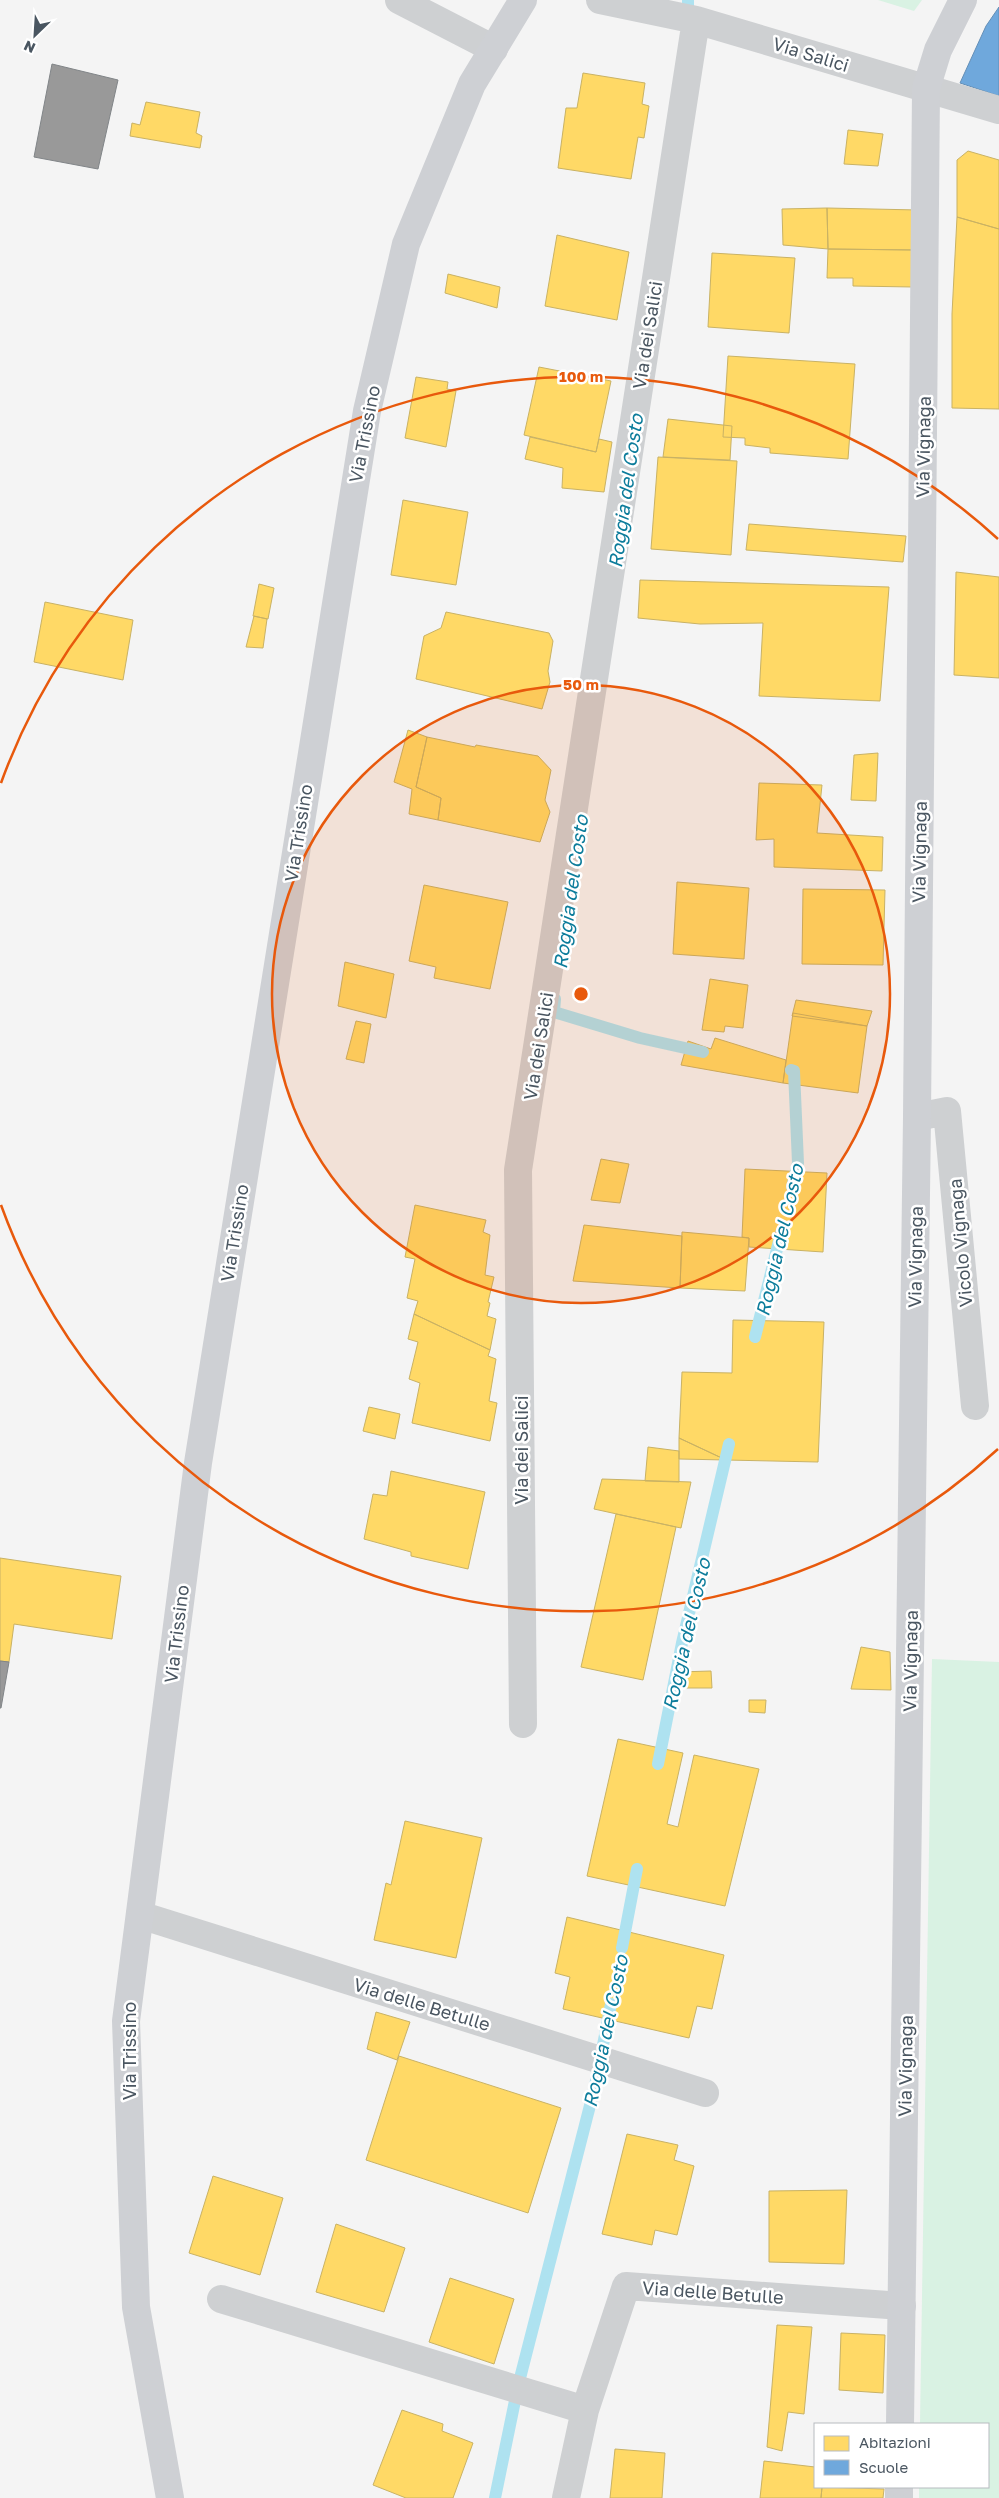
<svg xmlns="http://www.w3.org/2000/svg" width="999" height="2498" viewBox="0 0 999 2498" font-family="'Golos Text',sans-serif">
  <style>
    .green { fill: #d9f2e3 }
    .homes { fill: #ffd966; stroke: #c9b264 }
    .schools { fill: #6fa8dc; stroke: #648fb7 }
    .industry { fill: #999; stroke: #818588 }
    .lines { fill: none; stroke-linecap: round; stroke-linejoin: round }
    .stream { stroke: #aee2f0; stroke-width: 12 }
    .street { stroke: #ced0d2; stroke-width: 28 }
    .secondary { stroke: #ced0d4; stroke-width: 28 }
    .ring { fill: none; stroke: #e8590c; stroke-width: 2.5 }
    .labels { text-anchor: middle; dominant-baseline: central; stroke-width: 5; stroke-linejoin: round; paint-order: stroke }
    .street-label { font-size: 18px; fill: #4a5661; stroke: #fff }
    .water-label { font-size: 19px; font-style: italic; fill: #0c7c9b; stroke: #fff }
    .centre { fill: #e8590c; stroke: #fff; stroke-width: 2.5 }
    .ring-label { font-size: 15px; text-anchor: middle; font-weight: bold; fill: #e8590c; stroke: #fff; stroke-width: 5; stroke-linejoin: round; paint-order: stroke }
  </style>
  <rect width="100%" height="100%" fill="#f4f4f4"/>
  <path class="green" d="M878 0H922L914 11Z
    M932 1659 999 1662V2498H919V2487H988V2424H920Z"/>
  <path class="homes" d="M583 73 645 83 642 104 649 106 644 138 638 137 631 179 558 168 566 108H577Z
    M146 102 200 112 196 133 202 136 200 148 130 136 132 123 140 125Z
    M848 130 883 134 878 166 844 164Z
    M968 151 999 160V229L957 217V160Z
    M827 208 918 210 916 250 828 249Z
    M827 208 828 249 783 245 782 209Z
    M957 217 999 229V409L952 408V314Z
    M557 235 629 252 617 320 545 306Z
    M828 249 916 250 913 287 853 286V278H827Z
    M712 253 795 258 789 333 708 327Z
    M448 274 500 287 497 308 445 293Z
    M728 356 855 364 848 459 770 453V448L745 445V438L723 437Z
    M539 367 611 381 596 452 524 435Z
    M416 377 448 382 447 389 456 391 446 447 405 438Z
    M668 419 732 426 730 460 663 457Z
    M530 437 596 452 599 439 612 442 604 492 562 488 563 468 525 459Z
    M658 457 737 461 731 555 651 549Z
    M403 500 468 512 456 585 391 575Z
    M749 524 906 536 903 562 746 550Z
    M956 572 999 577V678L954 675Z
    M640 580 889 587 880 701 759 696 763 623 700 624 638 618Z
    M259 584 274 588 268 619 253 616Z
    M45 602 133 620 123 680 34 662Z
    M446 612 549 633 553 641 548 671 550 682 542 709 416 679 424 636 441 628Z
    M254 616 267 619 263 648 246 647Z
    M408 730 427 737 416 787 441 798 438 820 409 814 412 789 394 782Z
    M427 737 475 747 476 745 538 756 551 770 545 800 550 812 540 842 438 820 441 798 416 787Z
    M878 753 876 801 851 800 854 755Z
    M759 783 822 785 817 833 883 837 882 871 774 867V839L756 840Z
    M677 882 749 888 744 959 673 954Z
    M424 885 508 902 490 989 434 978 436 967 409 961Z
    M803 889 885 890 883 965 802 964Z
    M345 962 394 974 386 1018 338 1006Z
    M710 979 748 985 743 1028 725 1026 724 1032 702 1030Z
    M796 1000 872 1011 867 1026 792 1016Z
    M793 1013 867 1026 858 1093 783 1083Z
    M356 1021 371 1024 364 1063 346 1059Z
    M715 1038 786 1060 783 1083 681 1065 688 1041 711 1049Z
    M601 1159 629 1164 620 1203 591 1200Z
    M745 1169 827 1173 823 1252 749 1247V1238L742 1237Z
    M415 1205 486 1220 483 1232 490 1235 485 1275 494 1277 488 1302 490 1303 487 1316 496 1319 490 1350 414 1314 418 1301 407 1298 415 1259 405 1257Z
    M584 1225 682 1236 680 1288 573 1281Z
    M682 1232 749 1238 745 1291 680 1288Z
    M414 1314 490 1350 488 1356 496 1359 489 1401 497 1403 490 1441 412 1423 420 1383 409 1379 418 1342 408 1339Z
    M733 1320 824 1322 818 1462 726 1460 679 1438 682 1372 732 1373Z
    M369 1407 400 1414 395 1439 363 1431Z
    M679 1438 726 1460 679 1459Z
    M648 1447 679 1451V1482L645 1481Z
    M391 1471 485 1492 468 1569 411 1556V1552L364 1539 373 1494 387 1496Z
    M602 1479 691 1482 681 1528 594 1509Z
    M616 1514 676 1527 643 1680 581 1667Z
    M0 1558 121 1576 112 1639 14 1624 9 1662 0 1661Z
    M861 1647 890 1652 891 1690 851 1689Z
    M711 1671 712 1688H677L678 1672Z
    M749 1700H766L765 1713 749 1712Z
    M618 1739 683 1753 667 1824 678 1827 694 1755 759 1769 725 1906 587 1876Z
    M405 1821 482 1838 456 1958 374 1940 386 1883 391 1885Z
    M567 1917 724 1955 712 2009 697 2006 689 2038 563 2009 570 1977 555 1973Z
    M376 2012 410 2022 397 2060 367 2049Z
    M399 2056 561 2108 528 2213 366 2160Z
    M627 2134 678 2145 674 2160 694 2166 677 2235 655 2230 652 2245 602 2234Z
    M213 2176 283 2198 260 2275 189 2253Z
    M847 2190 844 2264 769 2262V2191Z
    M336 2224 405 2248 384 2312 316 2292Z
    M450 2278 514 2299 494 2364 429 2342Z
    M777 2325 812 2327 804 2414 788 2412 782 2451 767 2447Z
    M841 2333 885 2335 883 2393 839 2390Z
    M402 2410 443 2424 442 2431 473 2443 453 2498H406L373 2485Z
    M615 2449 665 2453 662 2498H610Z
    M764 2461 815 2467V2487H822L821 2498H760Z
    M822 2487 884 2489 883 2498H821Z"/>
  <path class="schools" d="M999 7V96L960 83 986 26Z"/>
  <path class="industry" d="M52 64 118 80 98 169 34 157Z
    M0 1661 9 1662 1 1708H0Z"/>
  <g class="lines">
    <path class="stream" d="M688 21V0
      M555 999 554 1012 640 1038 703 1052
      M791 1070 794 1071 798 1163 792 1187
      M755 1337 781 1233
      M658 1764 682 1643 729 1444
      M622 1948 637 1869
      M495 2498 518 2386 595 2086 611 2004"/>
    <path class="street" d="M399 0 494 49
      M600 0 696 20 999 110
      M917 1117 947 1111 975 1406
      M523 1724 518 1170 696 20
      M140 1915 705 2093
      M221 2299 585 2410 626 2286 902 2306
      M566 2498 585 2410"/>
    <path class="secondary" d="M900 2424 917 1117 926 89 938 50 963 0
      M170 2498 136 2307 126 2021 198 1463 367 411 406 244 472 84 523 0
      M899 2498V2487"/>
  </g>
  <circle cx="581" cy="994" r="309" fill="#e8590c" fill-opacity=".12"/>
  <g class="ring">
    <circle cx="581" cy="994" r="309"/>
    <path d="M998 1449A617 617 0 0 1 1 1205M1 783A617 617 0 0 1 998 539"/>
  </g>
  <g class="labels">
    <g class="street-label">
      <text transform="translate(811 54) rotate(17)">Via Salici</text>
      <text transform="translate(647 335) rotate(-81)">Via dei Salici</text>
      <text transform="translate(364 434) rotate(-79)">Via Trissino</text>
      <text transform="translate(923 447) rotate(-89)">Via Vignaga</text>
      <text transform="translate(298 833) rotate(-81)">Via Trissino</text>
      <text transform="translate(919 852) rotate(-89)">Via Vignaga</text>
      <text transform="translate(538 1046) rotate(-81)">Via dei Salici</text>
      <text transform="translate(234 1233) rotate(-81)">Via Trissino</text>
      <text transform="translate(960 1243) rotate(-95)">Vicolo Vignaga</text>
      <text transform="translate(915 1257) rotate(-89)">Via Vignaga</text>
      <text transform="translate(521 1450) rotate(-90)">Via dei Salici</text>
      <text transform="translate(176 1634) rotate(-83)">Via Trissino</text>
      <text transform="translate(910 1661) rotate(-89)">Via Vignaga</text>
      <text transform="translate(422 2004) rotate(17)">Via delle Betulle</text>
      <text transform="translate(129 2051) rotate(-90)">Via Trissino</text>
      <text transform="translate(905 2066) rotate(-89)">Via Vignaga</text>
      <text transform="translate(713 2292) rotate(4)">Via delle Betulle</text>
    </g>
    <g class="water-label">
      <text transform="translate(625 491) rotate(-82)">Roggia del Costo</text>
      <text transform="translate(570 892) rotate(-82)">Roggia del Costo</text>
      <text transform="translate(779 1240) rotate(-77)">Roggia del Costo</text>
      <text transform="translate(686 1634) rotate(-77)">Roggia del Costo</text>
      <text transform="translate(605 2031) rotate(-78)">Roggia del Costo</text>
    </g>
  </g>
  <circle cx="581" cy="994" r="8" class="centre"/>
  <g class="ring-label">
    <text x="581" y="382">100 m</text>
    <text x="581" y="690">50 m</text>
  </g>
  <rect x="814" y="2423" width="175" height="65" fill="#ffffff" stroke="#b7bbc0"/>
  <rect x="824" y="2436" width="25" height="15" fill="#ffd966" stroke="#b7bbc0"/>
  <text x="859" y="2448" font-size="15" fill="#4a5661">Abitazioni</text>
  <rect x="824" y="2460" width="25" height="15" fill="#6fa8dc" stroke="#b7bbc0"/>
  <text x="859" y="2473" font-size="15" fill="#4a5661">Scuole</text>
  <g transform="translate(35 35) rotate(205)" stroke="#ffffff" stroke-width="4" paint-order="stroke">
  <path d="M0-4L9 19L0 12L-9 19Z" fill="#4a5661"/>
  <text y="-8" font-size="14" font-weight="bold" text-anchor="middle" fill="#4a5661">N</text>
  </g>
</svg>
